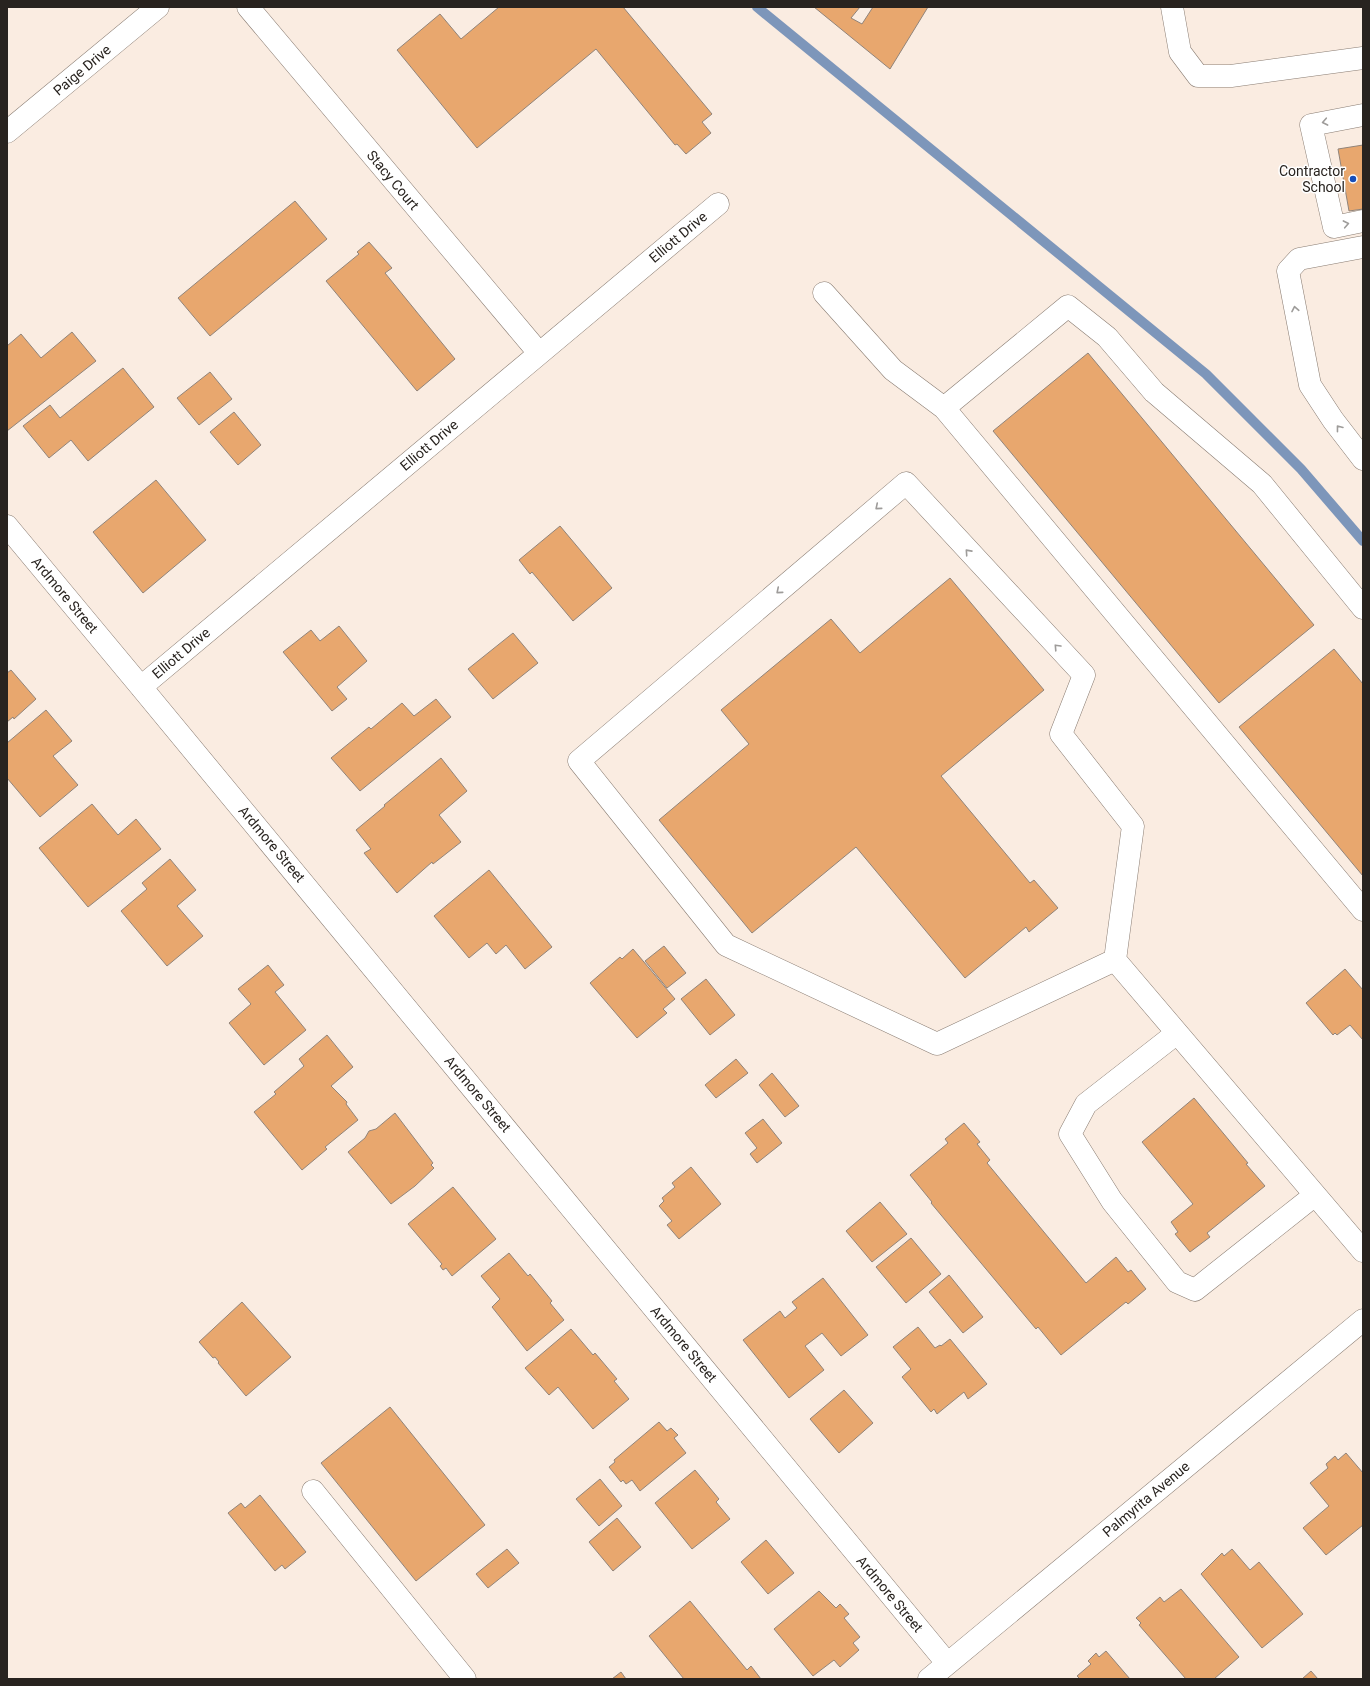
<svg xmlns="http://www.w3.org/2000/svg" width="1370" height="1686" viewBox="0 0 1370 1686" font-family="Roboto,sans-serif">
  <style>
    .lines { fill: none; stroke-linecap: round; stroke-linejoin: round }
    .stream { stroke: #7d96ba; stroke-width: 10 }
    .building { fill: #e8a76e; stroke: #91847a }
    .minor-casing { stroke: #897c72; stroke-width: 23 }
    .minor { stroke: #fff; stroke-width: 22 }
    .oneway { stroke: #9e9c9a }
    .poi-dot { fill: #164eba; stroke: #fff; stroke-width: 1.5 }
    .labels { text-anchor: middle; dominant-baseline: central; stroke-width: 3; stroke-linejoin: round; paint-order: stroke }
    .street-label { font-size: 14px; fill: #28231f; stroke: #fff }
    .poi-label { font-size: 14px; fill: #28231f; stroke: #fff; text-anchor: end }
  </style>
  <rect width="100%" height="100%" fill="#faece1"/>
  <g class="lines">
    <path class="stream" d="M757 7 1206 374 1301 469 1363 541"/>
  </g>
  <path class="building" d="M499 7H623L712 114 702 122 711 133 686 154 677 144 675 145 596 49 477 148 397 50 440 14 461 39Z
    M814 7H860L851 18 862 24 873 7H928L890 69Z
    M1363 145V209L1349 211 1338 149Z
    M295 201 327 239 210 336 178 298Z
    M369 242 392 268 385 273 455 359 417 391 326 281 359 254 357 252Z
    M72 332 96 361 7 431V346L21 334 41 358Z
    M1088 353 1314 625 1219 703 993 431Z
    M123 368 154 407 88 461 71 440 49 458 23 426 50 405 60 418Z
    M210 372 232 399 199 425 177 398Z
    M234 412 261 445 238 465 210 432Z
    M156 480 206 540 143 593 93 532Z
    M560 526 612 588 573 621 532 572 530 574 519 560Z
    M950 578 1044 690 941 776 1030 883 1034 880 1058 908 1029 932 1026 927 965 978 856 847 752 933 659 820 749 744 721 710 831 619 860 653Z
    M339 626 367 661 337 687 347 699 332 711 283 652 311 630 320 641Z
    M513 633 538 663 493 699 468 669Z
    M1334 649 1363 684V876L1239 727Z
    M11 670 36 699 14 719 13 717 7 722V673Z
    M436 699 451 717 360 791 331 758 369 727 371 729 402 703 414 716Z
    M46 710 72 741 53 756 78 785 40 817 7 778V743Z
    M441 758 467 791 439 815 461 842 433 864 432 862 397 893 364 853 371 849 356 830 385 806 384 805Z
    M92 804 118 835 136 819 161 849 88 907 39 848Z
    M170 859 196 890 177 906 203 936 167 966 121 911 147 889 142 883Z
    M489 870 552 947 525 969 506 945 496 954 487 943 469 958 434 916Z
    M664 946 686 973 667 988 645 961Z
    M633 949 675 999 663 1009 667 1013 637 1038 590 983 620 957 622 959Z
    M268 965 284 985 275 992 306 1030 264 1065 229 1023 251 1004 238 989Z
    M1345 969 1363 990V1040L1350 1025 1337 1035 1335 1033 1333 1035 1306 1003Z
    M706 979 735 1015 710 1035 681 999Z
    M327 1035 353 1067 331 1086 347 1102 346 1104 358 1120 325 1147 327 1149 302 1170 254 1112 276 1094 274 1092 304 1066 299 1059Z
    M736 1059 748 1073 716 1098 705 1085Z
    M772 1073 799 1106 785 1117 759 1085Z
    M1194 1098 1248 1163 1246 1164 1265 1186 1207 1233 1210 1237 1190 1252 1175 1234 1178 1232 1171 1222 1193 1204 1142 1142Z
    M395 1113 433 1163 431 1165 434 1168 415 1186 391 1204 348 1152 365 1138 369 1131 376 1129Z
    M763 1119 782 1143 757 1163 750 1154 757 1148 745 1133Z
    M964 1123 980 1142 977 1144 990 1160 987 1163 1086 1283 1116 1257 1128 1272 1131 1270 1146 1289 1128 1304 1126 1302 1061 1355 1038 1327 1036 1329 931 1203 932 1202 910 1175 948 1143 945 1139Z
    M691 1167 721 1204 679 1239 667 1225 672 1221 659 1206 664 1201 662 1198 675 1187 672 1183Z
    M453 1187 496 1239 452 1276 446 1268 443 1270 440 1266 442 1264 408 1224Z
    M880 1202 907 1234 872 1262 846 1231Z
    M911 1238 941 1274 906 1303 876 1267Z
    M509 1253 528 1276 530 1274 552 1301 550 1303 564 1320 527 1351 492 1307 500 1299 481 1276Z
    M949 1275 983 1317 963 1333 929 1292Z
    M823 1278 868 1335 841 1356 822 1333 805 1346 824 1370 789 1398 743 1340 780 1311 785 1318 797 1308 792 1302Z
    M242 1302 291 1357 246 1396 218 1363 219 1362 215 1357 213 1358 199 1342Z
    M918 1327 935 1348 940 1345 941 1346 950 1339 987 1384 968 1399 964 1392 937 1414 934 1409 931 1412 902 1377 911 1369 893 1347Z
    M571 1329 593 1355 595 1353 617 1379 614 1381 629 1399 593 1429 558 1387 549 1395 525 1368Z
    M844 1390 873 1423 839 1453 810 1419Z
    M390 1407 485 1525 416 1581 321 1463Z
    M659 1422 667 1431 671 1428 678 1435 674 1438 686 1453 640 1491 632 1480 626 1484 623 1480 621 1482 609 1467 615 1462 614 1460Z
    M1346 1453 1363 1473V1525L1326 1555 1303 1528 1329 1506 1310 1483 1328 1468 1326 1464 1335 1456 1338 1460Z
    M695 1470 719 1499 716 1502 730 1519 692 1549 655 1503Z
    M600 1479 622 1506 599 1526 576 1499Z
    M260 1495 306 1552 285 1569 282 1565 275 1571 228 1513 241 1503 245 1508Z
    M617 1518 641 1547 613 1571 589 1542Z
    M766 1540 794 1573 768 1594 741 1562Z
    M507 1549 519 1563 488 1588 476 1574Z
    M1232 1549 1250 1570 1259 1562 1303 1614 1262 1648 1201 1574 1222 1553 1224 1556Z
    M1181 1589 1239 1657 1214 1679H1186L1139 1625 1141 1623 1136 1618 1160 1597 1164 1602Z
    M819 1591 836 1608 840 1604 849 1614 844 1618 860 1637 853 1643 859 1650 840 1667 834 1660 813 1676 774 1629Z
    M690 1601 747 1670 751 1666 761 1679H684L649 1636Z
    M1106 1651 1130 1679H1080L1077 1676 1091 1664 1088 1661 1096 1653 1099 1657Z
    M1311 1671 1318 1679H1302Z
    M621 1672 626 1679H612Z"/>
  <g class="lines">
    <g class="minor-casing">
      <path id="minor" d="M248 7 539 353
        M1172 7 1180 52 1198 76H1231L1363 58
        M1363 115 1311 125 1334 227 1363 221
        M7 132 158 7
        M1363 247 1299 259 1288 271 1310 385 1333 420 1363 459
        M824 293 893 370 944 408
        M7 526 141 687 947 1663
        M1363 608 1262 484 1154 392 1107 337 1068 306 944 408 1363 910
        M141 687 718 204
        M1115 960 937 1044 726 945 579 761 906 483 1084 675 1061 734 1133 826 1115 960 1363 1251
        M1177 1033 1086 1104 1070 1134 1112 1201 1177 1282 1195 1290 1315 1195
        M313 1491 465 1679
        M929 1679 1363 1320"/>
    </g>
    <use href="#minor" class="minor"/>
  </g>
  <defs><path id="oneway-chevron" d="M-2-3.5L2.5 0L-2 3.5" fill="none" stroke-width="1.6" stroke-linecap="round" stroke-linejoin="round"/></defs>
  <g class="oneway">
    <use href="#oneway-chevron" transform="translate(1325 122) rotate(169)"/>
    <use href="#oneway-chevron" transform="translate(1346 224) rotate(-11)"/>
    <use href="#oneway-chevron" transform="translate(1295 309) rotate(-101)"/>
    <use href="#oneway-chevron" transform="translate(1339 428) rotate(-128)"/>
    <use href="#oneway-chevron" transform="translate(878 507) rotate(140)"/>
    <use href="#oneway-chevron" transform="translate(968 552) rotate(-132)"/>
    <use href="#oneway-chevron" transform="translate(779 591) rotate(140)"/>
    <use href="#oneway-chevron" transform="translate(1057 647) rotate(-133)"/>
  </g>
  <circle class="poi-dot" cx="1353" cy="179" r="4"/>
  <g class="labels">
    <g class="street-label">
      <text transform="translate(82 70) rotate(-40)">Paige Drive</text>
      <text transform="translate(393 180) rotate(50)">Stacy Court</text>
      <text transform="translate(678 237) rotate(-40)">Elliott Drive</text>
      <text transform="translate(429 445) rotate(-40)">Elliott Drive</text>
      <text transform="translate(65 595) rotate(50)">Ardmore Street</text>
      <text transform="translate(181 653) rotate(-40)">Elliott Drive</text>
      <text transform="translate(272 844) rotate(50)">Ardmore Street</text>
      <text transform="translate(478 1094) rotate(50)">Ardmore Street</text>
      <text transform="translate(684 1344) rotate(50)">Ardmore Street</text>
      <text transform="translate(1146 1499) rotate(-40)">Palmyrita Avenue</text>
      <text transform="translate(890 1594) rotate(50)">Ardmore Street</text>
    </g>
    <g class="poi-label">
      <text x="1345" y="171">Contractor<tspan x="1345" dy="16">School</tspan></text>
    </g>
  </g>
  <rect width="1370" height="1686" fill="none" stroke="#28231f" stroke-width="16"/>
</svg>
